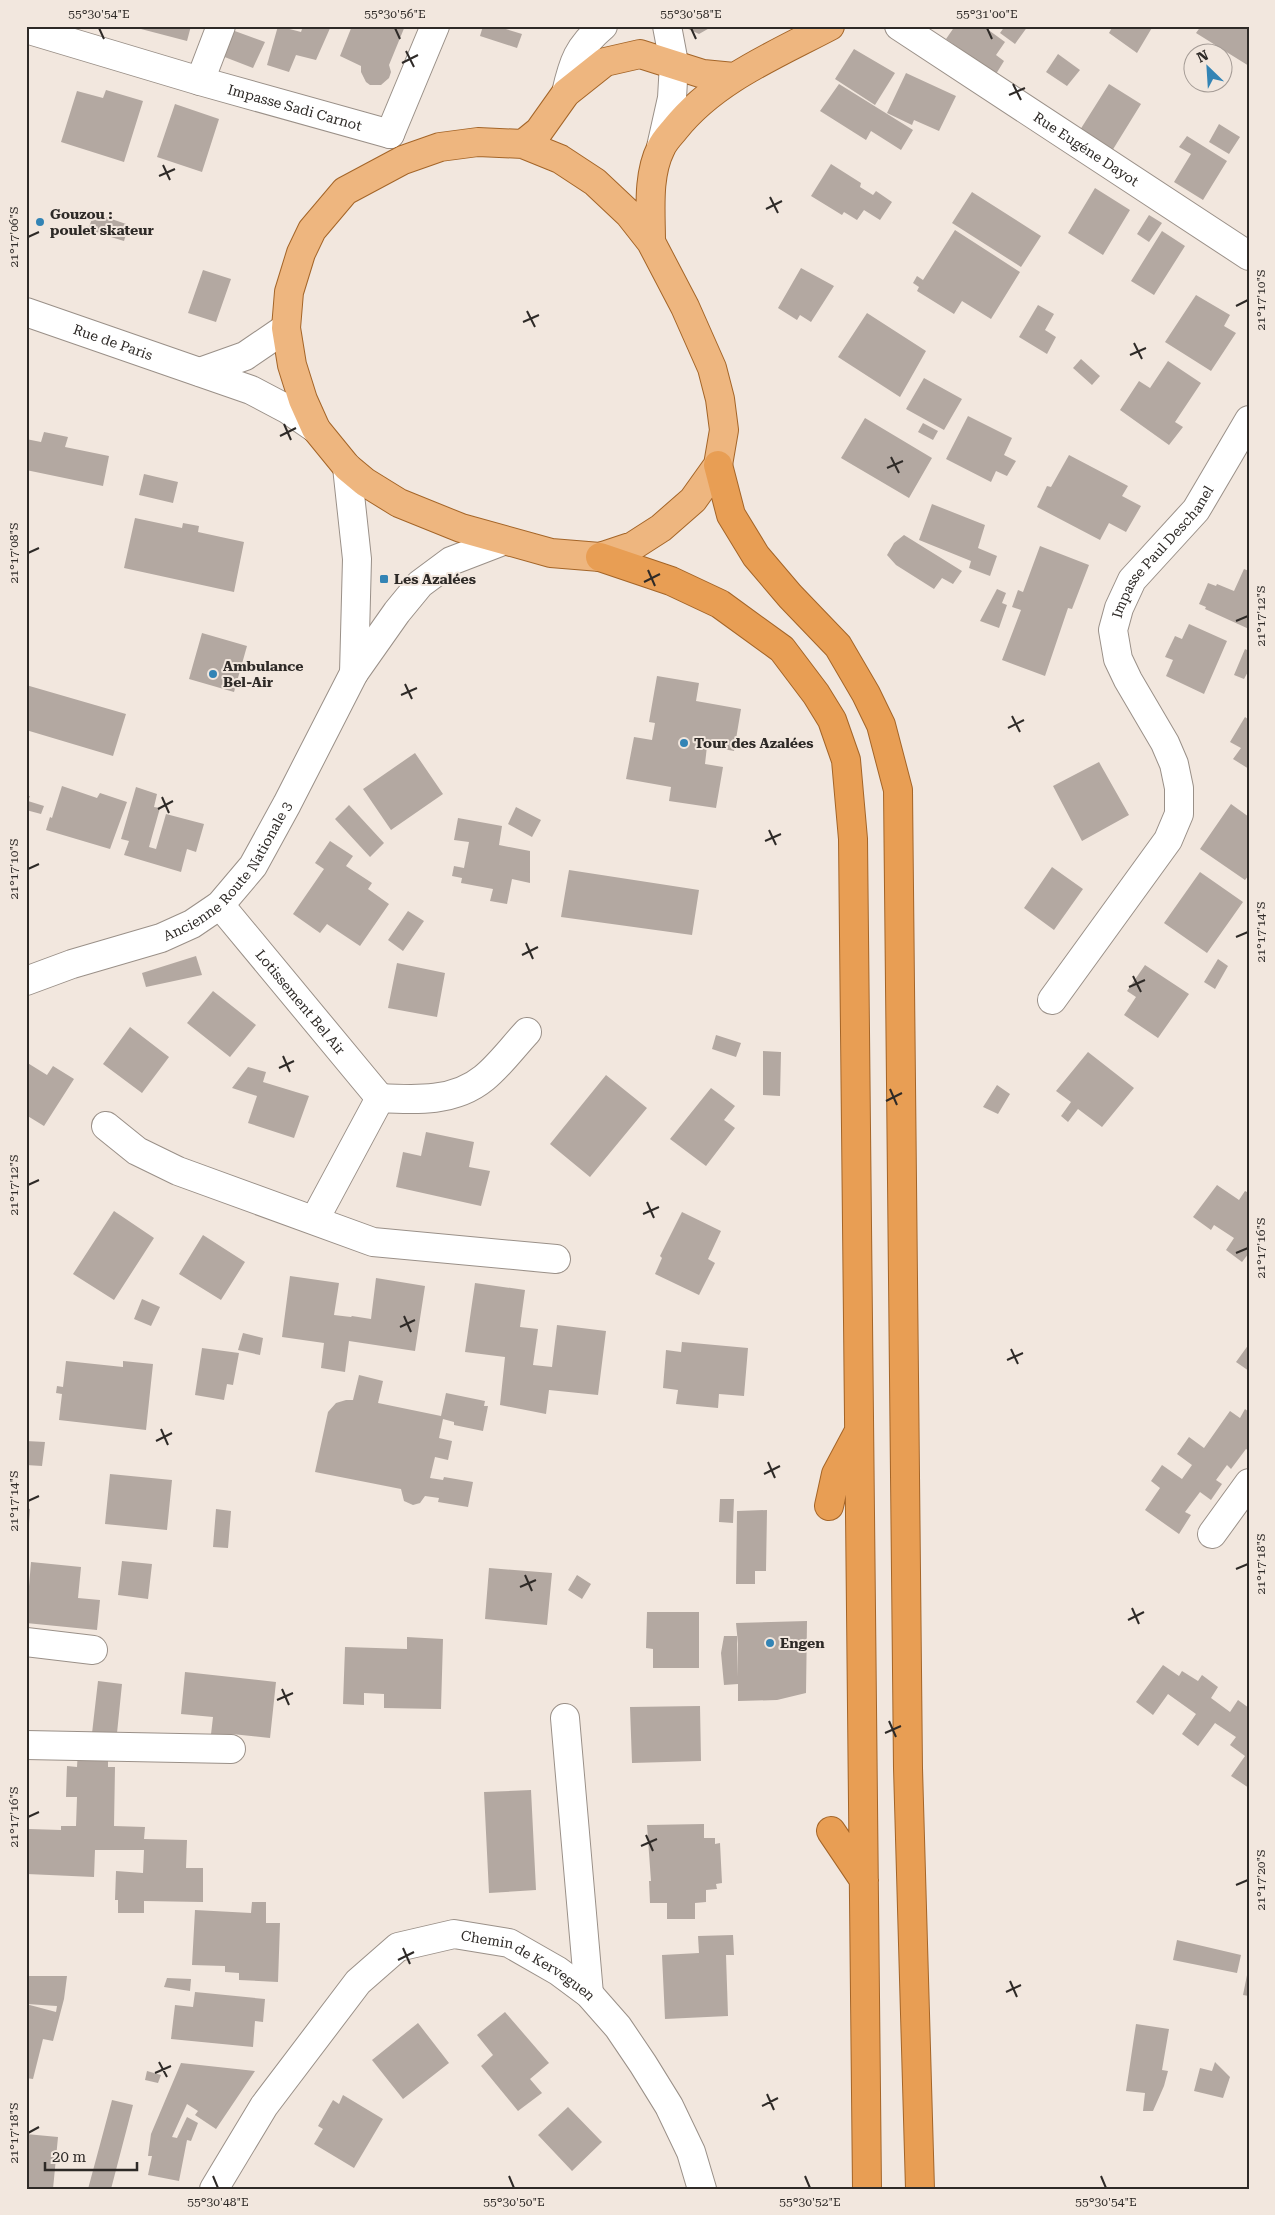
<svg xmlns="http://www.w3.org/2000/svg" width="1275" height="2215" viewBox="0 0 1275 2215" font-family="'Roboto Serif',serif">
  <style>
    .building { fill: #b3a8a1 }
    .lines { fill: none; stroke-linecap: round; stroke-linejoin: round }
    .minor-casing { stroke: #9a9088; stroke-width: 30 }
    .tertiary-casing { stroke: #9a9088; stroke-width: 30 }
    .secondary-casing { stroke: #9a9088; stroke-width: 30 }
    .primary-casing { stroke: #a46528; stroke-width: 30 }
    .trunk-casing { stroke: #a46528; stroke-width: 30 }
    .minor { stroke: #fff; stroke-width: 28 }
    .tertiary { stroke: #fff; stroke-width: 28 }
    .secondary { stroke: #fff; stroke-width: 28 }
    .primary { stroke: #eeb67f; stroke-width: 28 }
    .trunk { stroke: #e89e54; stroke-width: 28 }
    .ticks { fill: none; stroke: #2e2a27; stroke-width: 2 }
    .poi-dot { fill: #3384b5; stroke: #f2e7de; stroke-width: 2 }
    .labels { text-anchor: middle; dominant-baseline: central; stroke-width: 4; stroke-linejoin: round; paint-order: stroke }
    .street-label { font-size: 14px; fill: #2e2a27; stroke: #f2e7de }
    .poi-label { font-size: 14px; font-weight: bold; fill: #2e2a27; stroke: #f2e7de; text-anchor: start }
    .neatline { fill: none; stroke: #2e2a27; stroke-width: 2 }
    .ticks-label { font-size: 12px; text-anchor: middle; fill: #2e2a27 }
  </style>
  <rect width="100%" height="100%" fill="#f2e7de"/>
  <path class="building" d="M142 26H191L187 41 141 29Z
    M278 26 301 32 303 26H331L316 60 296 55 289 72 267 65Z
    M352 26H405L389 65 391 72 389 78 381 85H370L366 82 361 72V66L340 56Z
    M483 26H496L522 34 517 48 480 36Z
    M687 26H713L699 34 686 28Z
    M955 26H983L1005 42 996 55 1004 61 996 74 946 39Z
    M1005 26H1028L1015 44 1000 33Z
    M1113 26H1153L1137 53 1109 33Z
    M1201 26H1249V66L1196 33Z
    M232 30 265 42 253 68 222 56Z
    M854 49 895 73 875 105 835 79Z
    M1058 54 1080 70 1067 86 1046 72Z
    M906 73 956 96 939 131 914 120 912 125 887 113Z
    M839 84 913 130 901 150 871 131 866 140 820 111Z
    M1109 84 1141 104 1112 151 1080 130Z
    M106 90 143 101 124 162 61 142 77 91 103 98Z
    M175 104 219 119 202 172 157 157Z
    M1219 124 1240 137 1229 154 1209 142Z
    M1187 136 1227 161 1203 200 1174 182 1191 154 1179 147Z
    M831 164 861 183 860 187 873 195 876 191 892 202 880 220 864 210 857 220 844 212 842 215 811 196Z
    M1095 188 1130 210 1103 255 1068 233Z
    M972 192 1041 236 1021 267 952 223Z
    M94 213 129 225 124 241 88 230Z
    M1149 215 1162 223 1149 242 1137 234Z
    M955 230 1020 272 991 319 962 301 954 314 917 291 919 287 913 283 917 276 923 280Z
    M1162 231 1185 246 1154 295 1131 281Z
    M801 268 834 286 811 322 800 315 797 320 778 308Z
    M203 270 231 279 216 322 188 313Z
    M1196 295 1230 315 1224 326 1236 333 1211 371 1165 342Z
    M1038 305 1054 314 1045 330 1056 337 1047 354 1019 337Z
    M867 313 926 351 900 397 838 357Z
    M1081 359 1100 376 1092 385 1073 368Z
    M1168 361 1201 383 1175 422 1183 427 1169 445 1120 410 1139 381 1150 388Z
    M924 378 962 399 944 430 906 409Z
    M968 416 1012 438 1004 455 1016 461 1007 476 996 471 991 482 946 459Z
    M865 418 932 458 909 498 841 458Z
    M923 423 938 431 933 440 918 432Z
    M44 432 68 437 65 447 109 456 103 486 26 470V439L41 442Z
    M1069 455 1128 486 1122 496 1141 506 1126 532 1109 523 1100 540 1037 507 1047 486 1051 487Z
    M144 474 178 482 173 503 139 495Z
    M932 504 985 525 978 548 997 556 990 576 969 568 971 561 919 540Z
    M135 518 182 528 183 523 199 526 198 532 244 542 234 592 124 568Z
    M904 535 962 571 953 584 942 578 934 589 896 565 887 555 894 543Z
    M1040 546 1089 565 1072 609 1068 608 1045 676 1002 660 1021 610 1012 607 1018 590 1023 592Z
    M1244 569 1249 571V629L1205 609 1206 607 1199 604 1208 583 1216 586 1217 584 1234 591Z
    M997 589 1006 593 1002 603 1007 605 999 628 980 621Z
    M1189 624 1227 641 1204 694 1166 676 1173 660 1165 657 1175 636 1182 639Z
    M202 633 247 646 234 692 189 679Z
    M1245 649 1249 651V670L1244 679 1234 675Z
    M657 676 699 683 696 701 741 709 734 751 707 746 705 764 723 767 716 808 669 801 671 787 626 779 634 737 652 740 655 723 649 722Z
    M26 685 126 714 113 756 26 730Z
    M1245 717 1249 720V769L1233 759 1241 748 1230 742Z
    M415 753 443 794 391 830 363 789Z
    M1099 762 1129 815 1082 841 1053 786Z
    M62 786 97 798 100 793 127 802 110 849 46 830 50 817 52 818Z
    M136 787 157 794 154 807 160 808 149 847 156 849 166 814 204 824 196 852 187 849 181 872 124 855 129 841 121 839Z
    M26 796H30L28 801 44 806 41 814 26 810Z
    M1231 804 1249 817V875L1245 880 1200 849Z
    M349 805 384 843 370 857 335 819Z
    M516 807 541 820 532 837 508 824Z
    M458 818 502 826 499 845 530 851V883L512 879 507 904 490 901 493 889 461 883 462 878 452 876 454 866 464 868 469 842 454 840Z
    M330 841 353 856 346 866 372 883 368 889 389 904 360 946 327 924 320 933 293 914 324 869 315 863Z
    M1052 867 1083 889 1054 930 1024 908Z
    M569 870 699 890 692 935 561 917Z
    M1200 872 1243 902 1207 953 1164 923Z
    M408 911 424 921 403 951 388 940Z
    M196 956 202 975 146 987 142 973Z
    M1218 959 1228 966 1215 989 1204 982Z
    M397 963 445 973 437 1017 388 1008Z
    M1145 965 1189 994 1158 1038 1124 1015 1136 997 1127 991Z
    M213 991 256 1025 230 1057 187 1023Z
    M130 1027 169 1057 142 1093 103 1064Z
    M716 1035 741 1043 736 1057 712 1049Z
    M763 1051 781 1052 780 1096 763 1095Z
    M1088 1052 1134 1088 1102 1127 1078 1109 1068 1122 1061 1116 1071 1102 1056 1091Z
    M26 1062 47 1075 53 1066 74 1079 44 1126 26 1115Z
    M248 1067 266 1072 263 1082 309 1096 294 1138 248 1123 257 1096 232 1088Z
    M606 1075 647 1108 590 1177 550 1144Z
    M997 1085 1010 1094 998 1114 983 1107Z
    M711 1088 735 1106 724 1120 735 1128 706 1166 670 1139Z
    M426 1132 474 1142 469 1167 490 1171 481 1206 396 1187 403 1152 421 1156Z
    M1217 1185 1239 1200 1245 1191 1249 1193V1253L1242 1262 1226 1250 1234 1238 1214 1225 1211 1230 1193 1217Z
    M114 1211 154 1238 114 1300 73 1274Z
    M682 1212 721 1231 708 1259 715 1263 699 1295 655 1274 662 1258 660 1256Z
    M203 1235 245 1262 221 1300 179 1274Z
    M290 1276 339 1283 334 1315 351 1317 352 1316 371 1319 376 1278 425 1286 415 1351 349 1341 345 1372 321 1368 324 1343 282 1337Z
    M475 1283 525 1290 520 1327 538 1329 533 1365 552 1367 557 1325 606 1331 598 1395 549 1390 546 1414 500 1405 505 1357 465 1352Z
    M142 1299 160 1307 151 1326 134 1319Z
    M243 1333 263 1338 260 1355 238 1350Z
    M682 1342 748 1348 744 1396 719 1394 718 1408 676 1404 678 1390 663 1388 666 1350 681 1352Z
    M1249 1344V1371L1236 1362Z
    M202 1348 239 1353 233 1385 227 1384 224 1400 195 1395Z
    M66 1361 123 1367V1361L153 1364 146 1430 59 1420 62 1394 56 1393 57 1386 63 1387Z
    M359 1375 383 1381 378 1403 441 1416 446 1393 485 1401 484 1406H488L483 1431 454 1425V1422L443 1419 439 1438 452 1441 448 1460 435 1457 430 1478 443 1480 444 1477 473 1482 468 1507 438 1502 439 1498 425 1496 420 1503 413 1505 404 1501 401 1489 315 1472 328 1412 336 1403 346 1400H353Z
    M1245 1409 1249 1412V1451L1246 1449 1231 1469 1227 1465 1216 1480 1222 1484 1211 1500 1200 1492 1185 1512 1191 1515 1179 1534 1145 1510 1160 1488 1151 1481 1162 1465 1182 1479 1192 1465 1177 1454 1189 1437 1204 1448 1230 1411 1240 1418Z
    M26 1441 45 1442 42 1466 26 1465Z
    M110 1474 172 1480 167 1530 105 1524Z
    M720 1499H734L733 1523 719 1522Z
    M26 1508 30 1509 28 1538H26Z
    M216 1509 231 1511 228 1548 213 1547Z
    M767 1510 766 1571H755V1584H736L737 1511Z
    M122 1561 152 1564 148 1599 118 1595Z
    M31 1562 81 1567 78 1598 100 1600 97 1630 26 1623Z
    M489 1568 552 1573 547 1625 485 1619Z
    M577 1575 591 1584 582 1599 568 1590Z
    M647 1612H699V1668H653V1649L646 1648Z
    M807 1621 806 1693 777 1700 738 1701V1684L724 1685 721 1653 724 1636H737L738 1677V1644L736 1623Z
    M407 1637 443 1639 441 1709 384 1708V1694L364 1693V1705L343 1704 345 1647 407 1649Z
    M1163 1665 1179 1676 1182 1671 1198 1681 1202 1675 1218 1687 1211 1698 1230 1712 1238 1700 1249 1708V1788L1231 1776 1245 1756 1230 1745 1236 1737 1215 1723 1198 1746 1182 1734 1196 1714 1168 1694 1153 1715 1136 1702Z
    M185 1672 276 1682 270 1738 232 1734 231 1745 210 1743 213 1717 181 1714Z
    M98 1681 122 1684 116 1743 91 1742Z
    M700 1706 701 1761 632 1763 630 1707Z
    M78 1750 108 1751V1767H115L114 1826 145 1827 144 1839 187 1840 186 1868H203V1902L144 1901V1913H118V1900H115L116 1871 143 1873 144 1850H95L94 1877 27 1874 29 1829 61 1830V1826H76L77 1797H66L67 1766 77 1767Z
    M531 1790 536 1890 489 1893 484 1792Z
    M704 1824V1838H715V1844L720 1843 722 1883 716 1884 717 1889 706 1890V1902L695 1903V1919H667V1903H650L649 1881H651L647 1825Z
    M252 1902H266V1923H280L278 1982 239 1980V1973L225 1972V1966L192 1965 195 1910 251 1913Z
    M733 1935 734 1955H726L728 2016 665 2019 662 1955 699 1953 698 1936Z
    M1177 1940 1241 1955 1237 1973 1173 1960Z
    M1248 1970H1249V1996L1243 1995Z
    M29 1976H67L64 1999 53 2041 43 2039 33 2079 26 2078V2004L56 2012 57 2006 27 2004Z
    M167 1978 191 1979 190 1991 164 1987Z
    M195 1992 265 1999 263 2022 255 2021 253 2047 171 2039 175 2005 193 2007Z
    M505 2012 549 2063 530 2079 542 2093 518 2111 481 2066 493 2055 477 2035Z
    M418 2023 449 2063 403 2099 372 2060Z
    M1136 2024 1169 2029 1162 2070 1168 2071 1164 2086 1153 2111H1143L1145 2093 1126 2091Z
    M1215 2062 1230 2077 1223 2098 1194 2091 1200 2068 1212 2071Z
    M181 2063 255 2071 216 2129 195 2115 198 2111 187 2104 172 2137 177 2138 187 2117 198 2123 191 2141 187 2140 179 2181 148 2175 152 2156H148L151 2134Z
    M147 2071 161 2075 158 2083 145 2080Z
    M343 2095 383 2119 354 2168 314 2144 323 2129 318 2126 333 2100 339 2104Z
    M112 2100 133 2105 111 2189H88Z
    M568 2107 602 2142 572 2171 538 2135Z
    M26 2134 58 2137 53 2189H26Z"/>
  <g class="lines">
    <g class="minor-casing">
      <g id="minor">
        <path id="s1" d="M899 26 1249 256"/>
        <path id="s2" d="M26 29 200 81 390 134"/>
        <path d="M200 81 221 26"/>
        <path d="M566 93C573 62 578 47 603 26"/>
        <path d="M390 134 435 26"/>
        <path d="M661 147 672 98 674 63 667 26"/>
        <path id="s3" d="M220 905 380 1098 315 1219"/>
        <path id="s4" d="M1052 1000 1168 840 1179 814V788L1174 764 1165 743 1128 680 1118 659 1113 630 1119 608 1132 580 1196 510 1249 420"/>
        <path d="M380 1098C417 1100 455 1102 484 1078 500 1065 513 1047 527 1032"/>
        <path d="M106 1126 137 1151 178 1171 373 1242 556 1259"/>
        <path d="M1212 1534 1249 1483"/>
        <path d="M26 1642 93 1650"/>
        <path d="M565 1718 589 1994"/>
        <path d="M26 1745 231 1749"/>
        <path id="s5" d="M214 2189 264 2106 358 1982 398 1947 454 1934 509 1943 558 1971 589 1994 618 2027 643 2064 669 2106 691 2152 702 2189"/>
      </g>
    </g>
    <g class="tertiary-casing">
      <g id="tertiary">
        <path id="s6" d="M26 312 251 390 287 409 316 429"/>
        <path d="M200 372 245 356 286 328"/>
      </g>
    </g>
    <g class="secondary-casing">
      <g id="secondary">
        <path d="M347 467 357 559 354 673"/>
        <path id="s7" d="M26 981 72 964 161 938 192 924 220 905 253 866 287 804 354 673 397 612 420 584 451 561 503 541"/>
      </g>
    </g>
    <g class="primary-casing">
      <path id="primary" d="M478 142 523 144 560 159 595 182 629 214 651 242 685 307 712 368 720 399 724 430 718 465 693 500 661 528 633 546 600 557 551 553 461 528 399 503 365 482 347 467 316 429 303 400 292 365 286 328 289 292 301 253 312 230 345 191 403 160 440 147Z
        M523 144 539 131 566 93 605 62 640 54 703 74 734 77
        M651 242C651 211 647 176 661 148 664 141 670 135 675 129 714 80 775 55 830 26"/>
    </g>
    <g class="trunk-casing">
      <path id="trunk" d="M718 465 731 515 756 556 790 596 838 646 866 694 881 725 898 790 908 1768 920 2189
        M600 557 671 581 720 604 782 649 816 694 832 720 846 760 853 839 867 2189
        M829 1506 836 1474 859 1431
        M831 1831 864 1880"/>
    </g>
    <use href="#minor" class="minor"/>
    <use href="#tertiary" class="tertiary"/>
    <use href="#secondary" class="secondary"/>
    <use href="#primary" class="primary"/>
    <use href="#trunk" class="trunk"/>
  </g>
  <path class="ticks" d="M99 28 104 39M395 28 400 39M691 28 696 39M987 28 992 39M406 51 414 67M402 63 418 55M1013 84 1021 100M1009 95 1025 88M163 165 170 180M159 176 175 169M770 197 778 213M766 209 782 201M28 237 39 232M1236 306 1248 300M527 311 535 327M523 322 539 315M1134 343 1142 359M1130 355 1146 348M284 424 291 440M280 436 296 428M891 457 899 473M887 468 903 461M28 553 39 548M648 570 655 586M644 582 660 574M1236 621 1248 616M405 684 412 699M401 695 417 688M1012 716 1020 732M1008 728 1024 720M162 797 169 813M158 809 173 801M769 830 776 845M765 841 781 834M28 869 39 864M1236 937 1248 932M526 943 533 959M522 955 538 947M1133 976 1141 992M1129 987 1145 980M283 1056 290 1072M279 1068 294 1061M890 1089 897 1105M886 1101 902 1093M28 1185 39 1180M647 1202 654 1218M643 1214 659 1207M1236 1253 1248 1248M404 1316 411 1332M400 1327 415 1320M1011 1349 1018 1364M1007 1360 1023 1353M161 1429 168 1445M156 1441 172 1433M768 1462 775 1478M764 1474 780 1466M28 1501 39 1496M1236 1569 1248 1564M525 1575 532 1591M520 1587 536 1580M1132 1608 1139 1624M1128 1620 1144 1612M282 1689 289 1705M277 1700 293 1693M889 1721 896 1737M885 1733 901 1726M28 1817 39 1812M646 1835 653 1851M641 1846 657 1839M1236 1885 1248 1880M403 1948 410 1964M398 1960 414 1952M1010 1981 1017 1997M1006 1992 1021 1985M159 2062 167 2077M155 2073 171 2066M767 2094 774 2110M762 2106 778 2098M28 2133 39 2127M213 2176 218 2188M509 2176 514 2188M805 2176 810 2188M1101 2176 1106 2188"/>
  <g class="poi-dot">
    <circle cx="40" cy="222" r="5"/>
    <rect x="379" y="574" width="10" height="10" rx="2.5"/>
    <circle cx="213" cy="674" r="5"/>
    <circle cx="684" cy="743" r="5"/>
    <circle cx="770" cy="1643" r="5"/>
  </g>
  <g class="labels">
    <g class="street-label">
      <text stroke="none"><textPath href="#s2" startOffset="280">Impasse Sadi Carnot</textPath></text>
      <text stroke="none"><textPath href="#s1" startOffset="224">Rue Eugéne Dayot</textPath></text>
      <text stroke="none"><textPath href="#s6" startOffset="92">Rue de Paris</textPath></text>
      <text stroke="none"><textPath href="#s4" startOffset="519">Impasse Paul Deschanel</textPath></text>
      <text stroke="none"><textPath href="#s7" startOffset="239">Ancienne Route Nationale 3</textPath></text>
      <text stroke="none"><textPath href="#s3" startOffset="126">Lotissement Bel Air</textPath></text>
      <text stroke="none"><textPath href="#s5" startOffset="445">Chemin de Kerveguen</textPath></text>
    </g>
    <g class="poi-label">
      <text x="50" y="214">Gouzou :<tspan x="50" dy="16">poulet skateur</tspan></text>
      <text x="394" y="579">Les Azalées</text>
      <text x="223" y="666">Ambulance<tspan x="223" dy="16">Bel-Air</tspan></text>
      <text x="694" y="743">Tour des Azalées</text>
      <text x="780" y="1643">Engen</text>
    </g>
  </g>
  <rect width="1275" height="2215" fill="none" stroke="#f2e7de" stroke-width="55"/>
  <g transform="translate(1208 68) rotate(335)"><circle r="24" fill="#f2e7de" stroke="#a49b95"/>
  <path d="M0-4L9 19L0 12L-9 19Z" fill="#3384b5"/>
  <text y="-8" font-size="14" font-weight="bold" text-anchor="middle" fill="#2e2a27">N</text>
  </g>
  <path d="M45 2162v8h92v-8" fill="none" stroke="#2e2a27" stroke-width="2.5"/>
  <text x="52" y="2162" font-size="15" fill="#2e2a27" stroke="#f2e7de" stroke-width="4" paint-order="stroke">20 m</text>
  <rect x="28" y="28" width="1220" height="2160" class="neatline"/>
  <g class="ticks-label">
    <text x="99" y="18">55°30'54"E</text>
    <text x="395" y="18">55°30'56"E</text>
    <text x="691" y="18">55°30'58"E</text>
    <text x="987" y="18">55°31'00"E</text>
    <text transform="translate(14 237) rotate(-90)" y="4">21°17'06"S</text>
    <text transform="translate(1261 300) rotate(-90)" y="4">21°17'10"S</text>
    <text transform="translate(14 553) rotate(-90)" y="4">21°17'08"S</text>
    <text transform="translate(1261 616) rotate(-90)" y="4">21°17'12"S</text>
    <text transform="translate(14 869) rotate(-90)" y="4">21°17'10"S</text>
    <text transform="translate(1261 932) rotate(-90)" y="4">21°17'14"S</text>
    <text transform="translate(14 1185) rotate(-90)" y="4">21°17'12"S</text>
    <text transform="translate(1261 1248) rotate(-90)" y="4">21°17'16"S</text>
    <text transform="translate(14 1501) rotate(-90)" y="4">21°17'14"S</text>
    <text transform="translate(1261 1564) rotate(-90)" y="4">21°17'18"S</text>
    <text transform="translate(14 1817) rotate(-90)" y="4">21°17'16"S</text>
    <text transform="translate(1261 1880) rotate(-90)" y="4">21°17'20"S</text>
    <text transform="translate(14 2133) rotate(-90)" y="4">21°17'18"S</text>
    <text x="218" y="2206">55°30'48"E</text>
    <text x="514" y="2206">55°30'50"E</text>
    <text x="810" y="2206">55°30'52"E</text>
    <text x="1106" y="2206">55°30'54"E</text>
  </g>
</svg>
